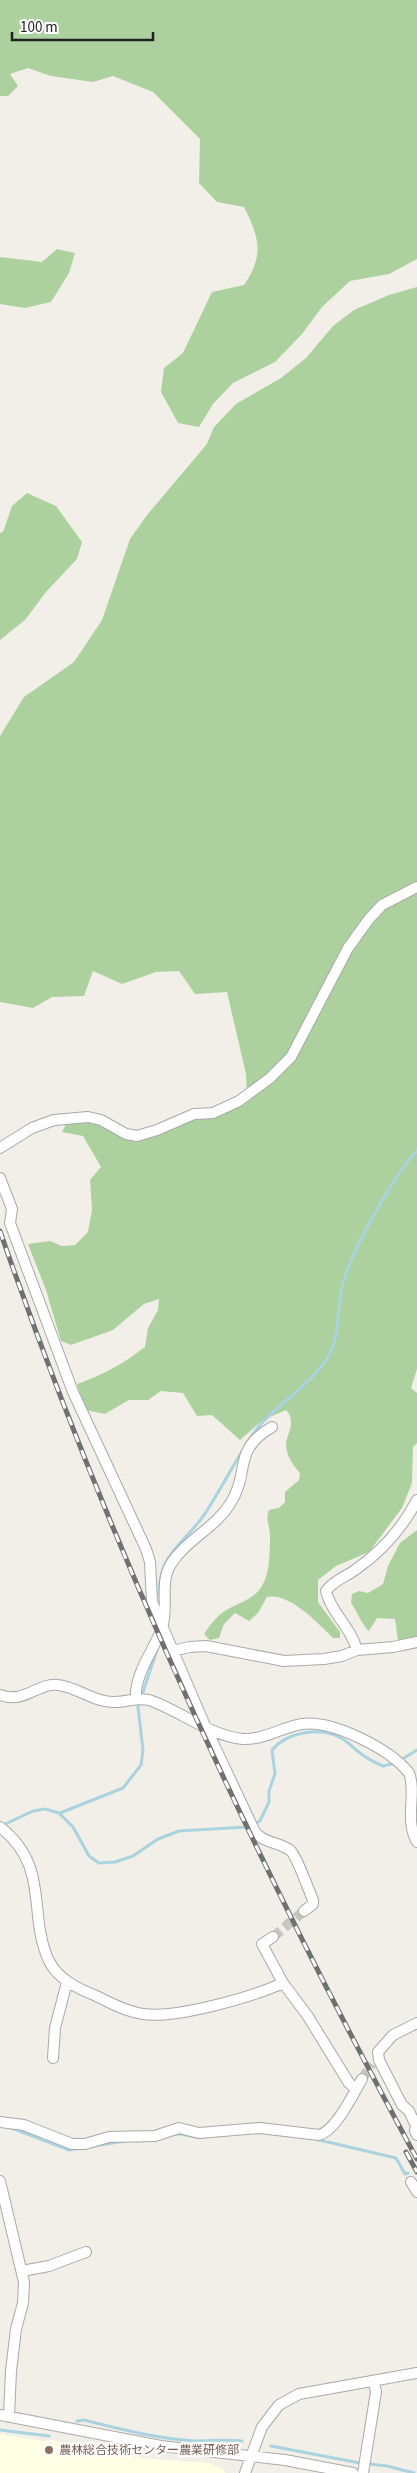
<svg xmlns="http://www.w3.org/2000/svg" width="417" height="2473" viewBox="0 0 417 2473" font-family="'Source Sans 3','Noto Sans JP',sans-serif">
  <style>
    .education { fill: #ffffe5 }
    .forest { fill: #add19e }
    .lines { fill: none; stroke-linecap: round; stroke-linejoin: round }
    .stream { stroke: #aad3df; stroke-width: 3 }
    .minor-tunnel { stroke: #c8c6c1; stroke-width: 10; stroke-dasharray: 10 5; stroke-linecap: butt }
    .minor-casing { stroke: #a9a9a9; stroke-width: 12 }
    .minor { stroke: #fff; stroke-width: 10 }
    .rail-casing { stroke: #707070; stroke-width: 5 }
    .rail { stroke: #fff; stroke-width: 3; stroke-dasharray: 9; stroke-linecap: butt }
    .education-dot { fill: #8d6e63; stroke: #fff; stroke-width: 2 }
    .labels { text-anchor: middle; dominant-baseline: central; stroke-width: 4.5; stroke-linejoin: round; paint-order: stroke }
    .education-label { font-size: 12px; fill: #785e54; stroke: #fff; text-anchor: start }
  </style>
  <rect width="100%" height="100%" fill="#f2efe9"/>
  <path class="education" d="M0 2434 43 2441 52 2440 140 2458 209 2463 224 2469 225 2473H0Z"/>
  <path class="forest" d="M0 0H417V259L389 274 350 281 322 307 302 334 275 362 233 383 213 404 199 427 178 423 161 392 164 368 183 353 212 292 244 285C264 255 260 239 244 207L217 202 199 183 200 139 153 92 113 76 93 82 51 76 28 68 10 74 18 86 8 96H0Z
    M57 249 75 253 69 273 51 302 25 308 0 304V257L42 262Z
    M417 287V1369L411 1388 417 1393V1443L413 1447 412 1483 402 1508 369 1552 336 1566 318 1580V1602L340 1632V1638H333C318 1623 289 1592 267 1597L258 1613 249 1621 235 1613 224 1624 219 1638 210 1640 204 1634C210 1625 216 1617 225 1611 239 1602 256 1600 264 1582 270 1569 270 1550 270 1536 270 1526 265 1519 269 1510L279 1508 285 1502V1492L299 1480 300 1473C293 1465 286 1456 286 1444 287 1433 297 1422 286 1410L263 1420 240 1440 212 1415 197 1416 183 1393 161 1391 148 1400H129L105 1414 86 1410 77 1384C103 1375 123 1364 145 1347L148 1328 158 1310 159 1299 144 1304 113 1330 71 1345 61 1341 46 1290 28 1244 50 1241 62 1246 75 1245 88 1232 92 1210 90 1180 101 1167 83 1136 62 1132 67 1122 95 1121 134 1140 186 1119 221 1116 247 1099 246 1074 227 992 195 994 179 971 156 972 122 984 93 971 84 996 52 997 33 1008 0 1002V736L24 697 74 662 102 620 130 539 147 515 207 444 214 427 236 404 281 378 306 358 333 326 354 310 389 295Z
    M27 493 56 506 82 542 77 559 46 592 25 620 0 640V533L3 532 12 506Z
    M417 1530V1638L398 1641 395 1619 377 1618 369 1631C361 1624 358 1612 351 1603L352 1594 359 1591 368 1593 383 1584 388 1566 400 1543Z"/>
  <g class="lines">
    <path class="stream" d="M249 1440C269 1407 308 1390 328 1357 341 1335 336 1307 343 1283 354 1245 392 1180 417 1150
      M160 1597C155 1554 189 1541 208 1509 220 1490 231 1469 243 1450
      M401 1760 417 1750
      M60 1813 123 1788 141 1765 143 1750 138 1707 157 1650
      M1 1826 33 1811 45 1809 59 1813 73 1827 89 1856 99 1863 115 1862 133 1856 158 1839 179 1831 247 1827 260 1821 269 1802V1791L275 1774 272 1750C287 1732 321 1726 341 1738 349 1742 355 1750 363 1755 369 1760 376 1763 383 1766L395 1763
      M9 2127 69 2150 125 2141
      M175 2134C186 2133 194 2139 205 2137
      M315 2139 396 2158 405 2174 408 2173
      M136 2141 155 2140
      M77 2421 84 2420C121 2429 157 2439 195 2441 211 2441 226 2439 242 2441
      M0 2430 49 2436
      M271 2446 360 2463 387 2466 414 2473"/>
    <path class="minor-tunnel" d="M273 1937 304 1911
      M362 2079 372 2064"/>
    <g class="minor-casing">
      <path id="minor" d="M0 1148 32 1128 54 1120 88 1117 101 1120 126 1134 137 1136 157 1130 194 1114 213 1113 239 1101 270 1078 291 1057 348 948 369 919 382 905 417 887
        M0 1178 12 1209 10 1223 73 1392 146 1549 150 1562 152 1602 206 1728 255 1832C264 1843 278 1842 290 1850 297 1856 308 1889 313 1900V1904L304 1911
        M357 1650C351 1627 331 1613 326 1591 333 1581 345 1577 355 1570 381 1552 402 1529 417 1500
        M172 1651 190 1647 206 1646 284 1661 324 1659 342 1656 357 1650 393 1647 417 1642
        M0 1695C25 1704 36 1683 58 1685 77 1687 95 1703 115 1702 127 1702 137 1697 149 1700 179 1710 210 1736 243 1739 263 1740 283 1727 302 1724 333 1720 390 1749 409 1773 417 1793 404 1820 417 1842
        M136 1699C134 1674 154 1650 162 1628 169 1607 159 1583 171 1564 186 1540 215 1528 230 1504 251 1472 231 1451 272 1427
        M0 1827C51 1867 27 1914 49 1961 58 1979 77 1988 94 1995 109 2002 126 2012 143 2014 176 2019 252 1997 283 1983
        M273 1937 262 1944 283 1983 307 2015 349 2083 356 2089
        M417 2023 393 2035 378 2052 379 2060 402 2105 409 2111 416 2126 415 2131 417 2135
        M53 2058 55 2028 67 1982
        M0 2122 24 2125 72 2144H85L109 2137 155 2136 179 2128 199 2133 260 2128 319 2135C336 2131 353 2094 362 2079
        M0 2181 24 2282 23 2303 16 2329 11 2371 9 2416
        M411 2182 417 2192
        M22 2271 49 2266 86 2252
        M0 2415 161 2446 285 2460 353 2473
        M245 2473 262 2427 279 2405 299 2394 417 2373
        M363 2473 376 2392 374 2382"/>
    </g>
    <use href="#minor" class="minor"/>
    <g class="rail-casing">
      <path id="rail" d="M0 1231C111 1552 255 1861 417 2159
        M406 2152 417 2172"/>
    </g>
    <use href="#rail" class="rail"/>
  </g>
  <circle class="education-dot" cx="49" cy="2450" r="5"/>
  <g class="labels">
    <g class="education-label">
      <text x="59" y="2450">農林総合技術センター農業研修部</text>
    </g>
  </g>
  <path d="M12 32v8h141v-8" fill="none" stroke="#222222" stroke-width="2.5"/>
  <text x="20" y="32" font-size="15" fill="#222222" stroke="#ffffff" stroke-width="4" paint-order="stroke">100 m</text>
</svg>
